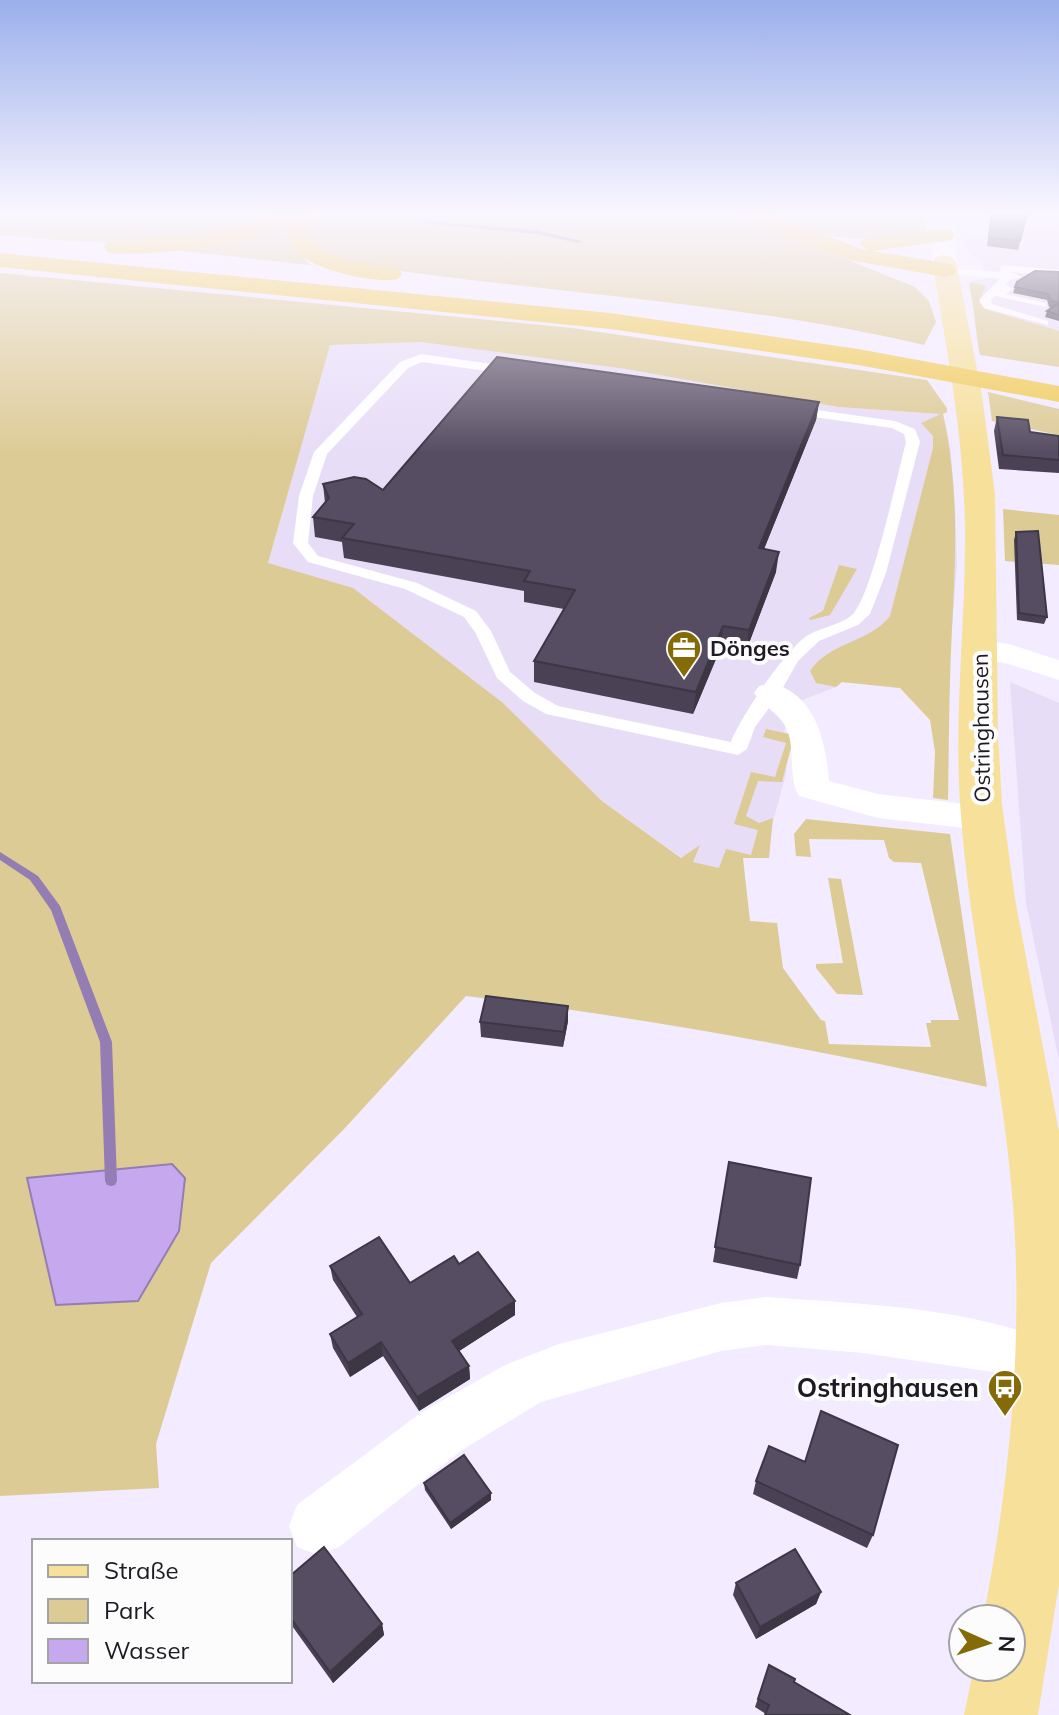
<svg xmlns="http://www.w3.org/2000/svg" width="1059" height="1715" viewBox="0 0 1059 1715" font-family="Mulish,sans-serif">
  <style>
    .built { fill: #e7ddf7 }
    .green { fill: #ddcb96 }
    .water { fill: #c6a8ef; stroke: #947db2; stroke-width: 2 }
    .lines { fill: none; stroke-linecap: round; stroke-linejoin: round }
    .stream { fill: #947db2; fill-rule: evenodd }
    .service { fill: #fff; fill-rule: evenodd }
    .minor { fill: #fff; fill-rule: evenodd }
    .secondary { fill: #fff; fill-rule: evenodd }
    .primary { fill: #f7e09a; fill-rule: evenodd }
    .motorway { fill: #f1cb56; fill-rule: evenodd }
    .wall { fill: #4a4254 }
    .shaded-wall { fill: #3c3645 }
    .building { fill: #564d62; stroke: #3c3645; stroke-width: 2 }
    .labels { text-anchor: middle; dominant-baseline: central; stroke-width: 8; stroke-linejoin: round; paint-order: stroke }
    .poi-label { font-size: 22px; font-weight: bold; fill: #1e1a23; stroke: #fcfcfc; text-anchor: start }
    .street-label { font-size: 22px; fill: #1e1a23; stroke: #fcfcfc }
    .near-poi-label { font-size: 26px; font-weight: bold; fill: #1e1a23; stroke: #fcfcfc; text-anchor: end }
  </style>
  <rect width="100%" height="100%" fill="#f3ebff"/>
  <path class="built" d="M1059 225V342L975 324V308L969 285 973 281 986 279 982 261 967 252 963 240Z
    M421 342 626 369 838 407 943 414 950 445 955 503 957 564 952 628 900 688 841 682 836 687 800 701 791 713 784 732 789 734 786 774 763 857 736 856 741 914 682 858 602 801 554 753 268 564 329 345Z
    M1010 682 1059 703V1060L1026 903Z"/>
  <path class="green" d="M0 213H290C205 254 91 243 0 235Z
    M315 213H732L915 287 929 301 936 322 924 345C744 303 561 294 379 268 349 262 326 258 306 233Z
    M759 213H923L926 225 924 232C853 244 826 240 759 213Z
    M289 224 287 238 310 265 182 251 223 243Z
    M0 273 572 328 927 380 947 408V412L943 414C959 486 956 556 952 628 949 685 949 743 948 800L933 798 935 752 930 720 900 688 842 682 836 687 816 683 810 671C829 642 869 643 890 616L933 448V436L921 423 941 414 838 407 626 369 421 342 330 345 268 563 353 588 503 703 602 801 681 858 700 845 693 862 719 868 726 849 751 855 758 830 734 824 751 772 775 777 786 743 763 737 766 729 789 734 792 744 782 782 758 781 746 816 759 823 773 818 769 858H743L750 921 777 923 783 968 821 1020 825 1021 829 1044 931 1047 926 1023H931V1020H959L921 863 894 862 889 858 884 840 809 839 811 857 796 856 794 834 806 819 950 834 987 1087C814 1049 642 1017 466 996L345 1128 211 1263 156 1444 159 1488 0 1496Z
    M971 282 986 286 979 302 985 309 1059 331V367L980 355C975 331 975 309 969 285Z
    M988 392 1059 409V435L992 421Z
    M1003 509 1059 515V565L1005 561Z
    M839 565 857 569 830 615 810 620 809 618 823 611Z
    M828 878 841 879 863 995 837 994 816 968V964L843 963Z"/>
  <path class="water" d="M172 1164 185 1178 179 1231 138 1301 56 1305 27 1178Z"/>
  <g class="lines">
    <path class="stream" d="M421 221 536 230 581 241 578 243 536 234 423 223Z
      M0 852 38 876 60 906 112 1042 117 1181 115 1185 111 1186 107 1185 105 1181 100 1042 51 910 30 880 0 860Z"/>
    <path class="service" d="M1005 265 1059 270V276L1010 272 1022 277 1010 280 1006 285 1013 289 1006 294 1046 303V307L995 296 991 300 992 304 1048 321V325L984 308 979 300 1000 279 945 273 940 270 945 267 1000 272 1001 266Z
      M421 354 895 421 915 429 920 442 886 573 870 614 858 625 819 641 798 661 780 693 755 727 747 749 738 755 546 714 523 701 497 678 475 632 464 617 405 589 308 562 293 543 299 496 314 452 400 362ZM422 362 892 428 904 434 906 442C897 477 873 589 854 613 844 624 823 627 810 634 789 644 739 719 731 742L558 706 535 693 510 672 491 631 476 611 417 583 318 556 308 543 313 496 327 454 408 368Z"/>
    <path class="minor" d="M979 640 1009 644 1059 660V680L1005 663 968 657 963 650 968 643Z
      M771 683C816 694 826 742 829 781L878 794 982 806 995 809 1000 818 995 827 982 830 878 818 799 796C788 778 795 753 788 732 782 715 764 707 754 693L759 686Z
      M766 1297C865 1304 966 1307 1059 1344V1386L1047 1391 993 1372 863 1353 766 1345 721 1351 541 1402 462 1450 339 1547 318 1555 297 1547 289 1526 297 1505 422 1412 505 1365 559 1344 721 1303Z"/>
    <path class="secondary" d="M933 213H955L956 262 952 267H936L932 262Z"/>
    <path class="primary" d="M944 255 952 257 956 262 982 395 995 495 998 735 1002 804 1015 899 1059 1132V1584L1038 1715H964L974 1667H1011V1619H983C1011 1476 1025 1328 1011 1182 999 1055 968 930 960 802 954 710 966 619 965 527 964 438 947 350 932 262L936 257Z"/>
    <path class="motorway" d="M281 213H317L307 232C325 264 367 261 398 269L402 274 398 279C376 284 323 271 304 258 295 251 290 242 285 232L289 224C234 247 175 254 115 254L107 252 104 247 107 242 115 240 209 233Z
      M735 213H765L862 249 868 250 860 244 863 239 944 228 952 230 955 235 952 240 872 251 945 263 953 265 957 270 953 275 945 277 849 260 738 218Z
      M0 253 610 313 858 349 1059 386V402L858 365 610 329 0 267Z"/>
  </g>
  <path class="wall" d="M991 213H1027L1018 250 987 246Z
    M1059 272V321L1045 317 1047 311 1052 308 1049 307 1047 300 1013 293 1015 287Z
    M819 402 816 420 764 549 776 572 746 651 721 647 693 714 534 682V661L564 609 524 602V591L344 558 342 542 315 537 313 517 325 503 323 484 383 490Z
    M997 417 1030 432 1059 436V473L999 469 994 431Z
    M1016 532 1047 617 1044 624 1017 620 1014 540Z
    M568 1021 563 1047 481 1037 480 1022Z
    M729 1162 800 1265 797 1279 713 1262Z
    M459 1264 515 1315 459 1351 469 1366 470 1379 419 1411 383 1356 350 1377 333 1348 330 1334 357 1317 333 1280 330 1266 410 1283Z
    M805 1462 873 1535 867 1548 753 1494 756 1481Z
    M424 1483 491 1493V1500L451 1529 425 1490Z
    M290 1576 382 1624 384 1635 333 1683 290 1623Z
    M736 1583 821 1592 816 1604 756 1639 733 1595Z
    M769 1665 794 1682 766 1714 755 1707Z"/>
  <path class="shaded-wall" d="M819 402 816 420 756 569 759 548Z
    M779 552 776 572 746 651 749 630Z
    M723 626 721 647 693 714 696 692Z
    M568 1006V1021L563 1047 564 1032Z
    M515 1301V1315L453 1355 452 1341Z
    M381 1342 383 1356 350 1377 348 1363Z
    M469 1366 470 1379 419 1411 417 1397Z
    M491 1493V1500L451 1529 450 1523Z
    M821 1592 816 1604 756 1639 760 1627Z
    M382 1624 384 1635 333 1683 330 1672Z"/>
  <path class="building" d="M992 213H1027L1020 241 989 238Z
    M1035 271 1059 272V303L1051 301 1048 294 1015 287 1017 282Z
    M1059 303V315L1047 311Z
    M497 357 819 402 759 548 779 552 749 630 723 626 696 692 534 661 575 590 524 581 530 571 342 538 354 524 313 517 329 498 323 484 354 477 366 479 383 490Z
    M997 417 1028 420 1030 432 1059 436V460L1003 455Z
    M1038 531 1047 617 1019 613 1016 532Z
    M486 996 568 1006 564 1032 480 1022Z
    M729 1162 811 1178 800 1265 715 1247Z
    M379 1237 410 1283 454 1256 459 1264 478 1252 515 1301 452 1341 469 1366 417 1397 381 1342 348 1363 330 1334 362 1314 330 1266Z
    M821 1411 898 1445 873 1535 756 1481 769 1446 805 1462Z
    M464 1455 491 1493 450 1523 424 1483Z
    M324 1547 382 1624 330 1672 290 1617V1576Z
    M795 1549 821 1592 760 1627 736 1583Z
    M769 1665 795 1679 794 1682 850 1715H765L769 1705 758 1699Z"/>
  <linearGradient id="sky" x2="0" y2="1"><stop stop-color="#9aafeb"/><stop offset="0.47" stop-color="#faf6ff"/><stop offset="1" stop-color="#faf6ff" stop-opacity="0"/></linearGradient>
  <rect width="1059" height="453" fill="url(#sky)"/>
  <defs>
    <g id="office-pin" transform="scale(1.8)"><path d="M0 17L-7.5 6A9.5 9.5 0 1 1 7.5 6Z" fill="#856b07" stroke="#fcfcfc"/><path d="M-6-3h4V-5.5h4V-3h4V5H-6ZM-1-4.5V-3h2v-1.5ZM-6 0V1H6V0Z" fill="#fff"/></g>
    <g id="bus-pin" transform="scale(1.8)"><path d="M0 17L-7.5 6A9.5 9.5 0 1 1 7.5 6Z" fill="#856b07" stroke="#fcfcfc"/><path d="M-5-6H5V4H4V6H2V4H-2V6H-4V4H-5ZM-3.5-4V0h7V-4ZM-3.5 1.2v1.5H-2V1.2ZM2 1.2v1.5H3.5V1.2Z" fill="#fff"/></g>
  </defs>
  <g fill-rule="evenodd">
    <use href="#office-pin" x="684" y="648"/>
    <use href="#bus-pin" x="1005" y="1387"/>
  </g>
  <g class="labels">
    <g class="poi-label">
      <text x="710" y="648">Dönges</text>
    </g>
    <g class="street-label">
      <text transform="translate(981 728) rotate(-91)">Ostringhausen</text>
    </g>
    <g class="near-poi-label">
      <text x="979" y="1387">Ostringhausen</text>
    </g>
  </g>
  <rect x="32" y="1539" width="260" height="144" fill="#fcfcfc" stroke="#a3a2a5" stroke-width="2"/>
  <rect x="48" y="1565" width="40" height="12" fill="#f7e09a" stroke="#a3a2a5" stroke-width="2"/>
  <text x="104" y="1579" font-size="24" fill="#1e1a23">Straße</text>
  <rect x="48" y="1599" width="40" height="24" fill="#ddcb96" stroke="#a3a2a5" stroke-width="2"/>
  <text x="104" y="1619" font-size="24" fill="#1e1a23">Park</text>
  <rect x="48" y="1639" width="40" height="24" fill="#c6a8ef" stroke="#a3a2a5" stroke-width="2"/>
  <text x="104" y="1659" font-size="24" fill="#1e1a23">Wasser</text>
  <g transform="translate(987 1643) rotate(93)"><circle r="38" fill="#fcfcfc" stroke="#a3a2a5" stroke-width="2"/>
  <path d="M0-6L14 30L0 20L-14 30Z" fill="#856b07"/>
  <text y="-12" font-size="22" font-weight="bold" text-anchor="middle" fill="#1e1a23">N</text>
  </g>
</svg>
